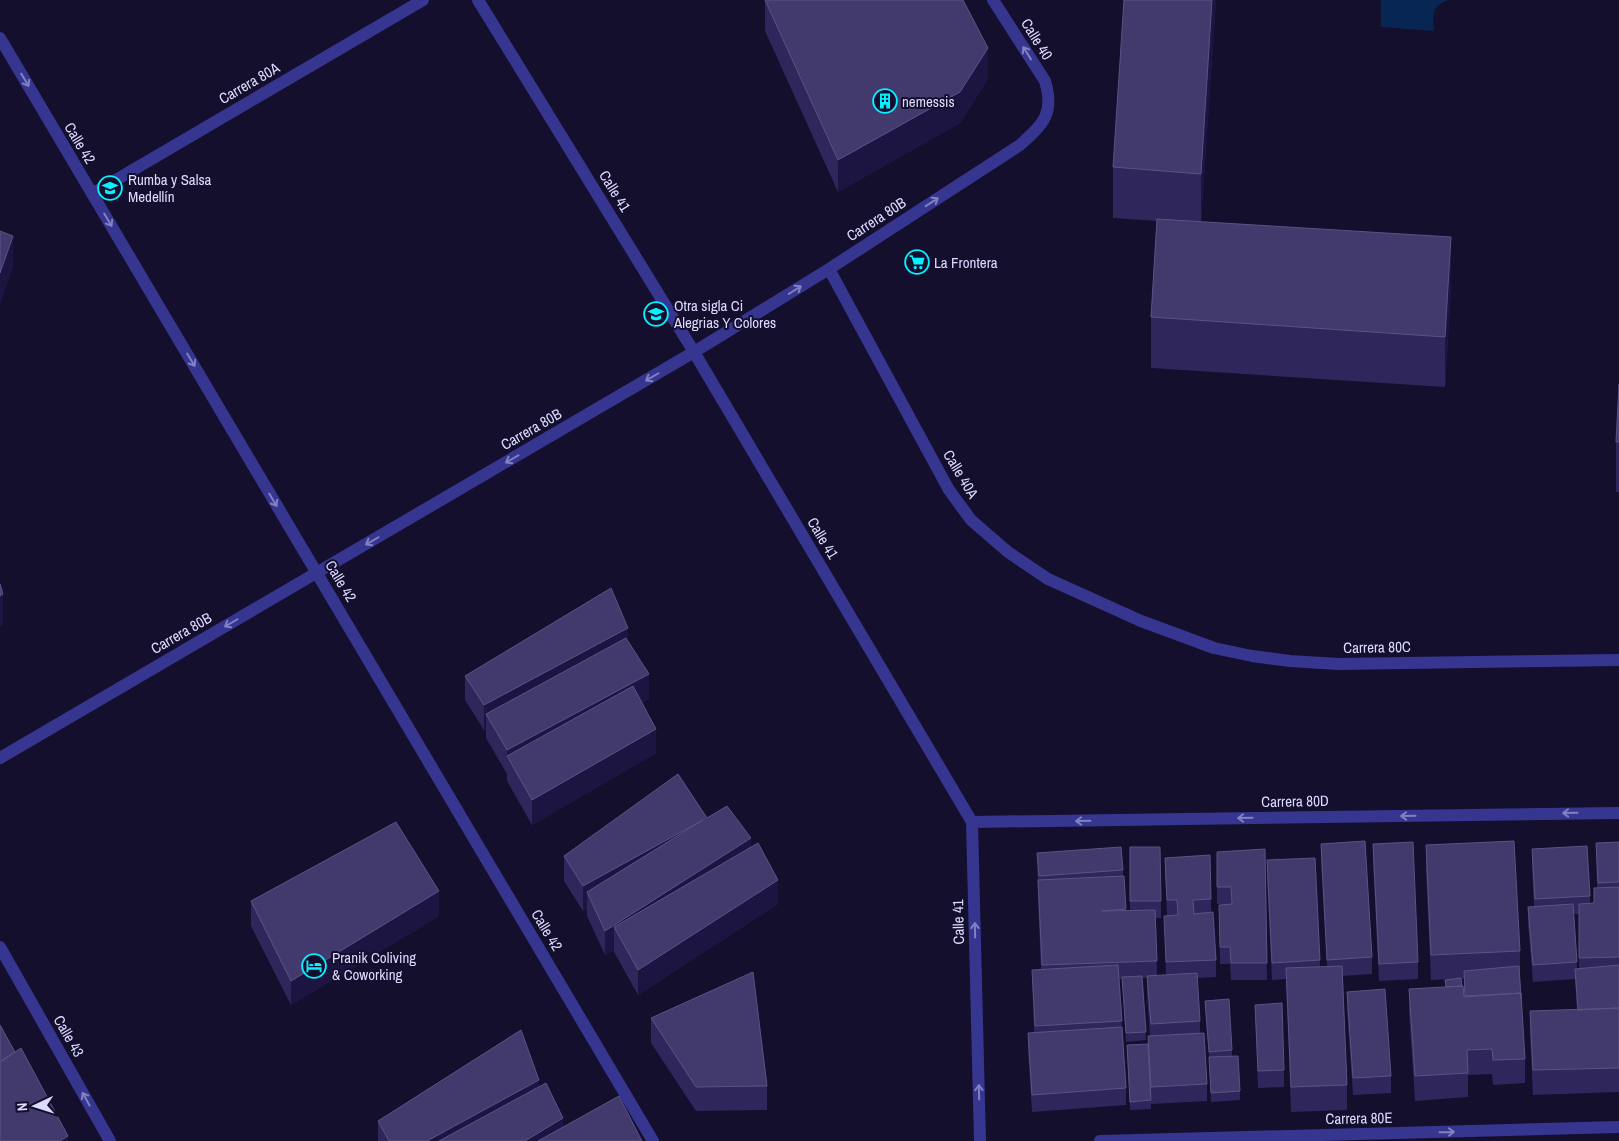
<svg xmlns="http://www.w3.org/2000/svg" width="1619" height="1141" viewBox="0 0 1619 1141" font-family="'Archivo Narrow',sans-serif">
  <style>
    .water { fill: #082653 }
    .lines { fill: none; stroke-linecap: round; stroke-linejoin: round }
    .minor { stroke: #363690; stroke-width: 12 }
    .wall { fill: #2f275b; fill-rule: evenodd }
    .shaded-wall { fill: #1c1541 }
    .building { fill: #423a6d; stroke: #5a5384 }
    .oneway { stroke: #8180c2 }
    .labels { text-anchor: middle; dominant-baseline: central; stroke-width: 4; stroke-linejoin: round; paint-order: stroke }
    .street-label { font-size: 15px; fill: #dddaff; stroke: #130f2d }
    .poi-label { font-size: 15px; fill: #dddaff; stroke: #130f2d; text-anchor: start }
  </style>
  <rect width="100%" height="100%" fill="#130f2d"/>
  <path class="water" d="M1381 0H1449C1431 6 1433 14 1434 31L1381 27Z"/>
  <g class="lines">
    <path class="minor" d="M478 0 694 352 972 822 980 1141
      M0 38 653 1141
      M92 194 423 0
      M829 269 949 490 971 520 1008 552 1048 579 1141 621 1214 648 1252 656 1290 661 1338 664 1619 660
      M0 758 694 352 829 269 1020 145C1043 124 1055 114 1045 81L993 0
      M972 822 1619 813
      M0 947 110 1141
      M1100 1141 1619 1127"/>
  </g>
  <path class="wall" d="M765 0 988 79 960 123 838 192 765 31Z
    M1216 0 1201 221 1451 287 1445 387 1151 368V317L1157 221 1113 218V167Z
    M1619 384V492H1616V442Z
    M628 641 649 699 642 703 656 753 532 825 507 781V774L486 738V729L484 730 465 700V676Z
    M707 818 751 847 778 904 638 995 614 952V950L605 955 587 916V908L583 911 564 881V856Z
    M1619 842V1092L1533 1095 1530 1036V1011L1577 1010 1575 979 1533 982 1528 924V907H1534L1532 866V849L1590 896V904L1594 903 1597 887 1596 843ZM1574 914H1579V969H1577Z
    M1321 844 1372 957V974L1343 976 1347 1085V1110L1291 1112 1286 979 1272 980 1267 877V860L1320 960V967H1327L1321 861Z
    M1373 844 1418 962V979L1379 981 1373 861Z
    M1426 845 1520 951V976L1525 1059V1083L1493 1085 1492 1074 1468 1075V1097L1415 1101 1409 1013V989L1445 987V980L1454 979 1431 980 1426 870ZM1464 978V997L1461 979Z
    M1130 847 1161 901V918H1156L1157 976 1166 975 1164 916H1167L1165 875V858L1211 899V912L1216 960V977L1197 978 1200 1021V1033L1207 1084V1101L1151 1104V1109L1130 1110 1127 1045 1148 1044V1036H1150L1147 993V978H1142L1146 1040 1126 1042 1122 979H1119L1122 1027 1126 1088V1105L1032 1112 1028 1050V1033H1034L1032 970H1041L1038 897 1037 853 1123 870V876H1124L1126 911 1130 910Z
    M1265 849 1267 980H1231L1230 964H1220L1219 905 1231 904H1217V852Z
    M251 901 439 916 291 1005 251 926Z
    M1347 992 1391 1076V1093L1353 1095 1347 1009Z
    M1205 1001 1232 1050V1056L1240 1091V1100L1211 1102 1209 1057Z
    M1255 1005 1284 1070V1087L1258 1088Z
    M651 1018 767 1086V1110L696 1111 651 1043Z
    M539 1086 563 1127 642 1141H378V1121Z"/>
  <path class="shaded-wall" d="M1212 0H1216L1201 224V174Z
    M988 48V79L960 123 838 192V160Z
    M13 236V267L0 305V273Z
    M1451 237V287L1445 387V337Z
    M3 594V625L0 627V596Z
    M628 628V653L486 714V729L484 730V705Z
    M649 674V699L515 770 507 757V750Z
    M656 729V753L532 825V800Z
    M703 820 587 892V908L583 911V886Z
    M751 838V863L614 927V950L605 955V931Z
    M778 880V904L638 995V970Z
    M439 891V916L291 1005V981Z
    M539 1080V1104L472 1141H427Z
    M563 1118V1141H525Z
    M68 1136V1141H60Z"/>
  <path class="building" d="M765 0H963L988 48 960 92 838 160Z
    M1124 0H1212L1201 174 1113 167Z
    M1157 219 1451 237 1445 337 1151 317Z
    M0 231 13 236 0 273Z
    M1619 384V442H1616Z
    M0 584 3 594 0 596Z
    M611 588 628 628 484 705 465 676Z
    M626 638 649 674 507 750 486 714Z
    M633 686 656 729 532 800 507 756Z
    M678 774 707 818 727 806 751 838 605 931 587 892 703 820 583 886 564 856Z
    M396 822 439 891 291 981 251 901Z
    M1365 841 1372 957 1327 960 1321 844Z
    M1514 841 1520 951 1431 955 1426 845Z
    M1413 842 1418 962 1379 964 1373 844Z
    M1619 842V882L1598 883 1596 843Z
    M758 843 778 880 638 970 614 927Z
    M1587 846 1590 896 1535 899 1532 849Z
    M1121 847 1123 870 1039 876 1037 853Z
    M1130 847H1160L1161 901H1130Z
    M1265 849 1267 963H1231L1230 947H1220L1219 905 1232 904 1231 887H1217V852Z
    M1210 855 1211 899 1193 900 1194 914 1213 912 1216 960 1166 962 1164 916 1178 915 1177 900H1167L1165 858Z
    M1315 858 1320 960 1272 963 1267 860Z
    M1124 876 1126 909 1102 911 1155 910 1157 961 1042 965 1038 880Z
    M1619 887V957L1579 958V904L1594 903V888Z
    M1573 904 1577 962 1533 965 1528 907Z
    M1118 965 1122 1021 1035 1026 1032 970Z
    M1619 965V1008L1578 1010 1575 969Z
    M1342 966 1347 1085 1291 1087 1286 968Z
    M1519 966 1521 999V993L1465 996 1464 971Z
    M753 972 767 1086 696 1087 651 1018Z
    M1197 973 1200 1021 1151 1024 1147 976Z
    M1142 976 1146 1032 1126 1033 1122 977Z
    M1461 978 1462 986 1446 987 1445 980Z
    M1463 986 1464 997 1521 993 1525 1059 1493 1060 1492 1049 1467 1050 1468 1073 1415 1076 1409 989Z
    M1385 989 1391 1076 1353 1078 1347 992Z
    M1229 999 1232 1050 1209 1052 1205 1001Z
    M1282 1003 1284 1070 1258 1071 1255 1005Z
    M1619 1008V1068L1533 1070 1530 1011Z
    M0 1025 15 1052 0 1062Z
    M1122 1027 1126 1088 1032 1095 1028 1033Z
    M521 1030 539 1080 427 1141H389L378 1121Z
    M1204 1033 1207 1084 1151 1087 1148 1036Z
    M1148 1044 1151 1100 1130 1102 1127 1045Z
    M21 1048 68 1136 60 1141H0V1062Z
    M1238 1056 1240 1091 1211 1093 1209 1057Z
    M546 1083 563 1118 525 1141H439Z
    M619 1096 642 1141H538Z"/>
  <defs><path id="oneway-shaft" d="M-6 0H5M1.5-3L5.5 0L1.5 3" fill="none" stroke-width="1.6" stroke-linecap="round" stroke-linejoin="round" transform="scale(1.25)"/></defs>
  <g class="oneway">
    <use href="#oneway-shaft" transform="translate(1027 53) rotate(-122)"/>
    <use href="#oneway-shaft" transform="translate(25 80) rotate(59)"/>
    <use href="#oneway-shaft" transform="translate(932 202) rotate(-33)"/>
    <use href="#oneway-shaft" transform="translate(108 220) rotate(59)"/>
    <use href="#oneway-shaft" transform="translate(795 290) rotate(-32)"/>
    <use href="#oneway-shaft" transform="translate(191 360) rotate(59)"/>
    <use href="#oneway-shaft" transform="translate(652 377) rotate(150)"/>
    <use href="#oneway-shaft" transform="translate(512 459) rotate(150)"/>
    <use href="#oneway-shaft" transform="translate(273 500) rotate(59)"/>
    <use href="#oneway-shaft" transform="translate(372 541) rotate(150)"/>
    <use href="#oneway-shaft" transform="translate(231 623) rotate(150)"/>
    <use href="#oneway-shaft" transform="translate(1570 813) rotate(179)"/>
    <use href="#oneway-shaft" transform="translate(1408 816) rotate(179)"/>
    <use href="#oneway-shaft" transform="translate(1245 818) rotate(179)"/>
    <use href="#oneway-shaft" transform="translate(1083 821) rotate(179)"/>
    <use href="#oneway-shaft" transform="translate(975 930) rotate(-91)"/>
    <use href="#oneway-shaft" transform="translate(979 1092) rotate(-91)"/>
    <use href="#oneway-shaft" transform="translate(86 1099) rotate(-119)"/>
    <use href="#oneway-shaft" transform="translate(1447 1132) rotate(-1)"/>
  </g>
  <defs>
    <g id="building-ring" transform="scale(1.25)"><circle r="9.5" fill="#130f2d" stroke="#06f0ff" stroke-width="1.5"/><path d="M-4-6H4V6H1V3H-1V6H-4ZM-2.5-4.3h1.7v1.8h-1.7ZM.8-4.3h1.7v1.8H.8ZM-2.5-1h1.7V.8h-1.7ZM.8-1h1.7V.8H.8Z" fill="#06f0ff"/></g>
    <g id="school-ring" transform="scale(1.25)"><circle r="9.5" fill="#130f2d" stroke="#06f0ff" stroke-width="1.5"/><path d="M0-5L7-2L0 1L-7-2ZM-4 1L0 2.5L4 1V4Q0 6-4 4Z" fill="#06f0ff"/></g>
    <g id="supermarket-ring" transform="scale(1.25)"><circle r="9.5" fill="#130f2d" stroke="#06f0ff" stroke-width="1.5"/><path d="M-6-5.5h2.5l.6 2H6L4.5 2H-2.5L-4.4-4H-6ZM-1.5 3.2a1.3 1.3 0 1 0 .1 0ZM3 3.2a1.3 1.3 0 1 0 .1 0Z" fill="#06f0ff"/></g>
    <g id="hotel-ring" transform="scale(1.25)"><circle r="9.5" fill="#130f2d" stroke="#06f0ff" stroke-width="1.5"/><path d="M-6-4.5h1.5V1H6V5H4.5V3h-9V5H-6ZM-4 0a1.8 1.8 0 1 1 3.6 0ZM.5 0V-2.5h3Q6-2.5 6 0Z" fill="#06f0ff"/></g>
  </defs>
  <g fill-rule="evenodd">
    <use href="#building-ring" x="885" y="101"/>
    <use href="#school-ring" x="110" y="188"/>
    <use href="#supermarket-ring" x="917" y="262"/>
    <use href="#school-ring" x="656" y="314"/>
    <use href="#hotel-ring" x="314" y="966"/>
  </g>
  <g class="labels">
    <g class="street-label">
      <text transform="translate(1037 39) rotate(58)">Calle 40</text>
      <text transform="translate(249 83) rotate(-30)">Carrera 80A</text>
      <text transform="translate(80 143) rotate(59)">Calle 42</text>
      <text transform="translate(615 191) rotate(58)">Calle 41</text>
      <text transform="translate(876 219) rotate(-33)">Carrera 80B</text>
      <text transform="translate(531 429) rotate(-30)">Carrera 80B</text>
      <text transform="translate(961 474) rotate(59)">Calle 40A</text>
      <text transform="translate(823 538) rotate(59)">Calle 41</text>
      <text transform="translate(341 581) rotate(59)">Calle 42</text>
      <text transform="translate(181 633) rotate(-30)">Carrera 80B</text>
      <text transform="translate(1377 647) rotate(-1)">Carrera 80C</text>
      <text transform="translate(1295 801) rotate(-1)">Carrera 80D</text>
      <text transform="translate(958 922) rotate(-91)">Calle 41</text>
      <text transform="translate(547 930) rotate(59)">Calle 42</text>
      <text transform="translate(69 1036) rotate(60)">Calle 43</text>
      <text transform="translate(1359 1118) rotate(-1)">Carrera 80E</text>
    </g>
    <g class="poi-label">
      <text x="902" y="101">nemessis</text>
      <text x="128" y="179">Rumba y Salsa<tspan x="128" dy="17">Medellín</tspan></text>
      <text x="934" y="262">La Frontera</text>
      <text x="674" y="305">Otra sigla Ci<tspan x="674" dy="17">Alegrias Y Colores</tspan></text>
      <text x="332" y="957">Pranik Coliving<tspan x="332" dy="17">&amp; Coworking</tspan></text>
    </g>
  </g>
  <g transform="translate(35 1106) rotate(266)" stroke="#130f2d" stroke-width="4" paint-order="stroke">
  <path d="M0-4L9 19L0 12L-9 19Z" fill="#dddaff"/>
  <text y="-8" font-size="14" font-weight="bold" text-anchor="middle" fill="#dddaff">N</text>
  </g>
</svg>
